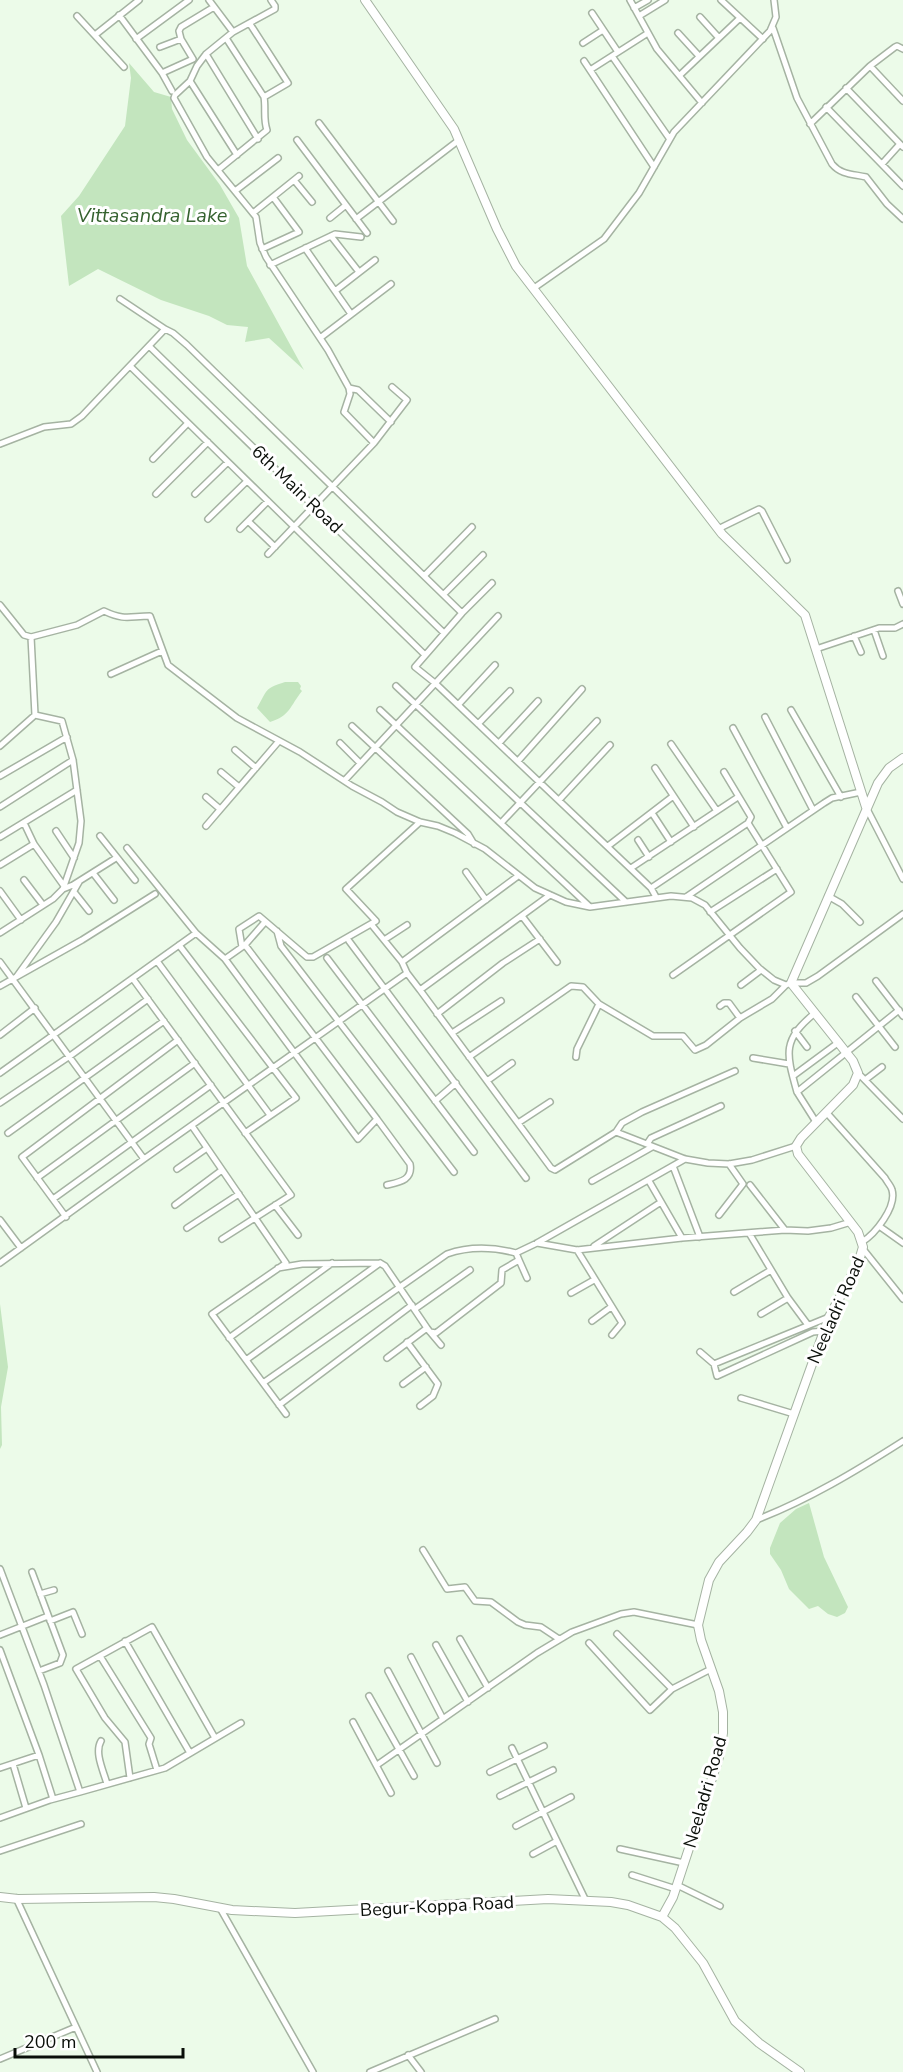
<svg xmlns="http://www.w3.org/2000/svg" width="903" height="2072" viewBox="0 0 903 2072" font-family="'Nunito Sans',sans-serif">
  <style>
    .water { fill: #c3e5be }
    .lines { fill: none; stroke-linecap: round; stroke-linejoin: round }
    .street-casing { stroke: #a5b3a2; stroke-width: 8 }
    .secondary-casing { stroke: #a5b3a2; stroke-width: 10 }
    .street { stroke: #fff; stroke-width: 5 }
    .secondary { stroke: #fff; stroke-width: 8 }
    .labels { text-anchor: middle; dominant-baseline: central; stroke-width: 6; stroke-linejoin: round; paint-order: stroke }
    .street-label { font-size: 18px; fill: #090e08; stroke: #fff }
    .water-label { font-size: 20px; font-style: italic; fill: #35622f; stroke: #fff }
  </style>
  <rect width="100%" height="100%" fill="#ecfbe9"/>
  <path class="water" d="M129 63 154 92 171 97 172 109 187 140 220 185 239 218 247 266 304 370 269 338 245 342 248 327 227 325 209 316 161 300 98 269 69 286 61 216 79 196 125 126 131 78Z
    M285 682H298L301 686 300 689 302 691C290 706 290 716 270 722L257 708C268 689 264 689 285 682Z
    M0 1304 8 1367 1 1407 2 1445 0 1449Z
    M809 1503 824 1557 848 1607 845 1613 837 1617 828 1614 818 1606 809 1609 789 1589 781 1570 770 1554V1548L780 1523 796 1509Z"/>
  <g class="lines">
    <g class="street-casing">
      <path id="street" d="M209 0 233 32
        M271 0 275 6V9L233 32 206 54 197 66 190 81 175 95 174 98 207 157 256 217 260 243 266 257 328 350 349 388 350 394 344 412 374 443
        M630 0 657 49 702 103
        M721 0 763 39
        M634 8 648 0
        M592 13 618 52
        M119 15 162 73 172 91
        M77 16 124 67
        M639 16 665 0
        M700 17 719 38
        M250 24 288 83 264 97
        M773 28 797 98 832 164C841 175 853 174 866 177L887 204 903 219
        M678 33 699 56
        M95 35 139 0
        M136 39 189 0
        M583 43 603 30
        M160 47 181 39
        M206 54 258 139
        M612 56 669 138
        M584 61 654 167
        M870 66 903 101
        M590 70 648 33
        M162 73 193 59 181 39 179 31 181 27 214 7
        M680 75 740 18
        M190 81 237 155
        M846 88 903 147
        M826 107 903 186
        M319 123 393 221
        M810 124 870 66 895 47 897 46 903 49
        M297 140 367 233
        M882 164 900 144
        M218 170 267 130C263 119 266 108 264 97L226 38
        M294 180 312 202
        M235 191 278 158
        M253 213 299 176
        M330 218 346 205
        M356 219 459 140
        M331 236 359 272
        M305 248 351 314
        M262 249 299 232 273 197
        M270 265 335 234 361 237
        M534 288 604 239 639 193 674 132 770 31 776 17 774 0
        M335 291 375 260
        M120 299 165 329
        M320 338 391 284
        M149 346 444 633
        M130 366 424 654
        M349 388 358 390 391 422
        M0 444 44 427 71 424 82 416 165 329 173 333 187 345 462 613
        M153 459 188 423
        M156 494 208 442
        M195 494 228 462
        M208 519 247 481
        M248 521 275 547
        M240 529 268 501
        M718 529 759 509 762 511 787 560
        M268 554 374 443 407 400 392 387
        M425 575 472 527
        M492 583 462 613 415 667 435 683 651 888 656 897
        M898 591 903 604
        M444 594 483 555
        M0 605 24 635 31 637 77 625 104 611C125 621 130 616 150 616L168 665 237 718 300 752 352 786 382 802 397 812 420 822 438 826 455 833 485 849 535 888 566 902 590 907 671 896 692 898 705 905 740 948 759 968 774 980 786 985
        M874 630 883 656
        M854 636 861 652
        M816 649 879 628H895L903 624
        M111 674 162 651
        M396 686 626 902
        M458 705 495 665
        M380 710 589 906
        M791 710 841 797
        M765 717 813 810
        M478 724 510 691
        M352 726 468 834 474 844
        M733 728 787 828
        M340 743 360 763
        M499 743 538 701
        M671 744 717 811
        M0 746 35 715 31 637
        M235 750 256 768
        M518 761 582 689
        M655 768 694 827
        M221 772 239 787
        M724 772 751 817 748 823
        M0 776 67 737
        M345 780 498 616
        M206 797 220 809
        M559 800 610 745
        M0 807 73 760
        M867 809 903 879
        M652 813 671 842
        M24 823 34 844 64 886
        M501 823 597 721
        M206 826 279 741
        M56 831 74 858
        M100 836 135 880
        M0 837 77 790
        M638 840 649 857
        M608 846 672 797
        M127 848 196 933
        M0 865 34 844
        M631 868 738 797
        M466 872 486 900
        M93 873 114 900
        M24 880 43 905
        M651 888 748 823 791 892 673 975
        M63 889 73 885 116 858
        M0 891 21 920
        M74 892 89 911
        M828 896 842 904 860 922
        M686 897 824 803 832 798 861 792
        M710 912 777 869
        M522 916 557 962
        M371 924 402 962 407 973
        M277 931 281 946 454 1172
        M0 933 53 899 63 889 79 843 81 821 73 760 62 721 35 715
        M384 940 407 925
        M349 941 526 1178
        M179 945 296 1098 245 1133
        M244 946 265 922
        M327 958 474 1152
        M225 959 358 1139 377 1119 245 945
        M157 961 270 1115
        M0 962 144 1159 407 973 420 990 550 895
        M402 962 518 876
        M17 976 56 922 79 882
        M133 979 291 1195 222 1239
        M876 981 903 1016
        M741 985 761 970
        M0 986 82 940 155 894
        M420 990 551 1168 555 1170 616 1132 622 1123 642 1112 735 1071
        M856 997 895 1047
        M720 1006 724 1003H729L740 1018
        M437 1014 503 963 540 939
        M795 1031 807 1047
        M452 1033 501 1001
        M0 1035 35 1008
        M469 1057 571 986 583 987 599 1004 653 1036H683L695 1050 706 1045 740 1018 772 999 786 985 791 983H806L818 976 903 914
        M576 1057 577 1049 599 1004
        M753 1058 789 1064
        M0 1073 196 933 225 959 242 947 239 929 259 916 307 957H313L376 921 346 889 420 822
        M858 1073 903 1119
        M793 1076 839 1042
        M865 1080 882 1067
        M487 1081 512 1063
        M797 1092C786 1053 782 1040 815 1013
        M435 1101 456 1083
        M0 1103 70 1056 148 999
        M826 1112 885 1178C887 1182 891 1186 892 1190 897 1207 875 1234 862 1242
        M377 1119 410 1164C413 1180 400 1182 387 1185
        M816 1122 797 1092 899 1010
        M518 1123 550 1102
        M192 1126 286 1263 212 1314 286 1414
        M616 1132 685 1159 708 1163 729 1164 752 1160 796 1146
        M8 1133 164 1021
        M647 1144 651 1138 721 1106
        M673 1166 700 1237
        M177 1169 207 1148
        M37 1178 195 1063
        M592 1181 652 1147
        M649 1181 682 1238
        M750 1185 785 1230
        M53 1199 211 1085
        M175 1205 222 1170
        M275 1205 298 1235
        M719 1215 743 1184 729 1164
        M66 1217 22 1157 178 1040
        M0 1220 21 1248
        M879 1226 903 1243
        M187 1228 239 1194
        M749 1233 788 1298 808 1325
        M537 1243 577 1250 682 1238 785 1230 808 1231 831 1228 851 1222
        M594 1246 661 1202
        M863 1249 903 1299
        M577 1250 622 1323 612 1335
        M519 1260 527 1278
        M0 1263 144 1159
        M278 1268 302 1264 380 1263 385 1266 427 1328 430 1332 436 1333 501 1283 502 1270 519 1260 516 1253 537 1243 685 1159
        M734 1292 771 1270
        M571 1293 594 1280
        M415 1309 470 1270
        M761 1314 788 1298
        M592 1321 611 1307
        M430 1332 441 1345
        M229 1338 332 1263
        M407 1342 438 1384 433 1396 420 1406
        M700 1352 714 1364 717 1376 813 1332 824 1331
        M387 1358 427 1328
        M246 1360 380 1263
        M714 1364 829 1317
        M263 1383 447 1254C470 1246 493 1247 516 1253
        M403 1384 426 1367
        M741 1398 794 1414
        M279 1405 412 1305
        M756 1520C808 1500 856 1471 903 1441
        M423 1550 447 1589 465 1587 475 1601 491 1602 518 1622 525 1625 541 1627 559 1639
        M0 1569 44 1685 80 1792 50 1800 0 1818
        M32 1572 63 1655 60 1663 39 1671
        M40 1594 54 1590
        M50 1621 73 1612 82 1634
        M617 1634 672 1689
        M0 1635 48 1616
        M460 1639 488 1688
        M125 1641 190 1753
        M589 1643 650 1710 672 1689 711 1669
        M436 1645 468 1702
        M0 1650 39 1755
        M100 1656 151 1738 149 1744 157 1770
        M411 1657 443 1719
        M388 1671 437 1763
        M369 1696 414 1776
        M353 1722 391 1793
        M101 1741C94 1753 104 1772 107 1784
        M512 1748 586 1901
        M13 1764 26 1808
        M377 1765 537 1653 572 1632 621 1614 634 1612 698 1625
        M0 1768 39 1755 53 1799
        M490 1772 544 1746
        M130 1778 125 1742 105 1718 76 1669 152 1627 215 1738
        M80 1792 165 1768 241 1723
        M500 1796 553 1770
        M516 1826 571 1797
        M620 1849 684 1863
        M0 1851 81 1824
        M533 1854 557 1841
        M632 1875 676 1889
        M677 1885 720 1906
        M16 1898 97 2072
        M220 1908 313 2072
        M408 2055 421 2072
        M0 2059 76 2027
        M370 2072 495 2019"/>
    </g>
    <g class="secondary-casing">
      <path id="secondary" d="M365 0 454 129 497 229 516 266 722 534 805 615 866 807
        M0 1897 18 1899 154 1897 174 1899 232 1910 295 1913 548 1899 611 1902 628 1905 662 1917 675 1928 703 1963 735 2021 759 2043 800 2072
        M662 1917 673 1897 719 1757 723 1733V1712L719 1691 701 1640 698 1625 709 1580 719 1562 747 1532 756 1520 829 1317 858 1264 863 1247 858 1232 798 1154 796 1146 801 1138 853 1085 858 1073 853 1061 791 983 878 783 889 768 903 758"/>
    </g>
    <use href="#street" class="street"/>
    <use href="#secondary" class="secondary"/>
  </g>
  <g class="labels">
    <g class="street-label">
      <text transform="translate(297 489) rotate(44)">6th Main Road</text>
      <text transform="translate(836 1310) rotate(-66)">Neeladri Road</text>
      <text transform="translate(705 1792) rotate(-74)">Neeladri Road</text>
      <text transform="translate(437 1906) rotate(-3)">Begur-Koppa Road</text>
    </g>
    <g class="water-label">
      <text x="152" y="215">Vittasandra Lake</text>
    </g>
  </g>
  <path d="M15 2048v9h168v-9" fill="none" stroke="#090e08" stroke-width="3"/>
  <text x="24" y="2048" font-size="18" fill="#090e08" stroke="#ffffff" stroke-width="4.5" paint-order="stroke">200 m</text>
</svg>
